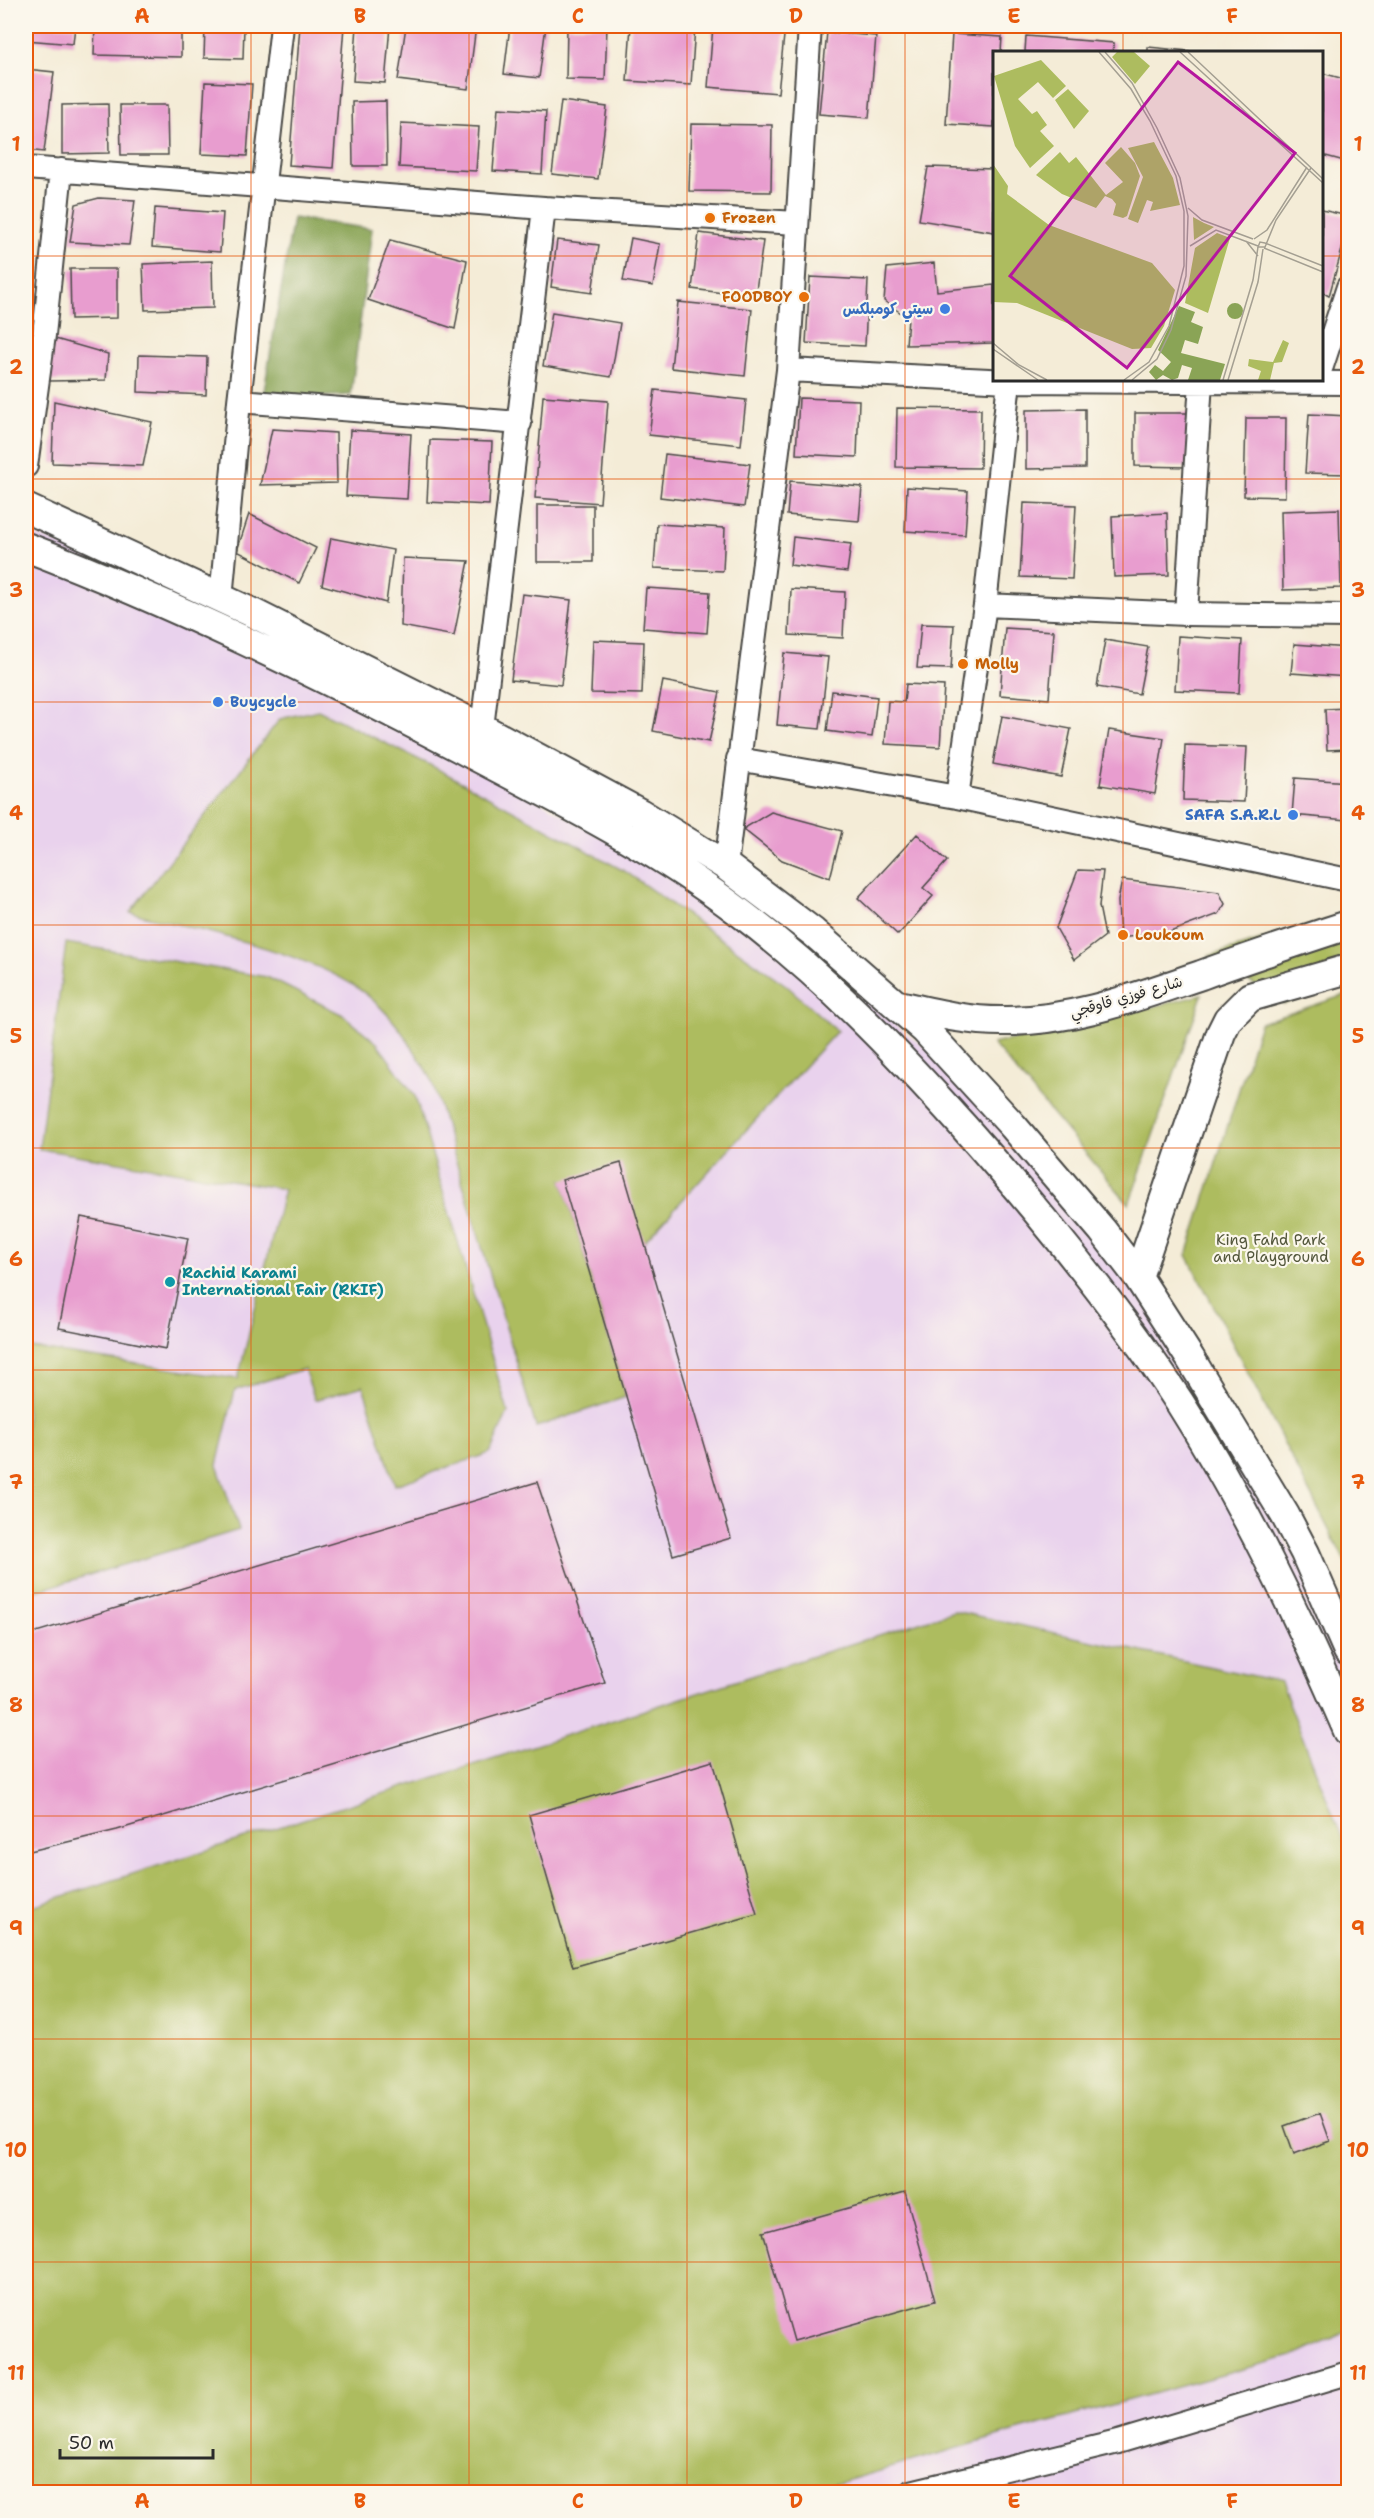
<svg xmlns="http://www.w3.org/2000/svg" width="1374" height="2518" viewBox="0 0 1374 2518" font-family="'Shantell Sans','Playpen Sans Arabic',sans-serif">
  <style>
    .built { fill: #e9d2ed }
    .green { fill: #adbc5f; stroke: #6c7445; stroke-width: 1.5 }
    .forest { fill: #8aa456; stroke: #5a6840; stroke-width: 1.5 }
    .building { fill: #e89dcf }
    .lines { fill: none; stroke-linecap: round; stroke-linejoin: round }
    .minor-casing { stroke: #494845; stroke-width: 26 }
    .tertiary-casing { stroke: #494845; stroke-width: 32 }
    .minor { stroke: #fff; stroke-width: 22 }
    .tertiary { stroke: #fff; stroke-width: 28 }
    .grid { fill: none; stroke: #e8590c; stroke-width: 1.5; stroke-opacity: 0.55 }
    .food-dot { fill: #e8710a; stroke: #fbf7ec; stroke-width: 2 }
    .shop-dot { fill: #3f7fe0; stroke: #fbf7ec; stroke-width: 2 }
    .culture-dot { fill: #0f9aa8; stroke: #fbf7ec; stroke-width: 2 }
    .labels { text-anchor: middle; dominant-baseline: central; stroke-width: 4.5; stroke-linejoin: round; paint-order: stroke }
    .food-label { font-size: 15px; font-weight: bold; fill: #c56008; stroke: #fbf7ec; text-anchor: start }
    .shop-label { font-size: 15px; font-weight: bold; fill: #366cbe; stroke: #fbf7ec; text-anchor: end }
    .street-label { font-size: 15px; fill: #2b2b2b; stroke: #fbf7ec }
    .park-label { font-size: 15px; fill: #52563b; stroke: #fbf7ec }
    .culture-label { font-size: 15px; font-weight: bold; fill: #0d838f; stroke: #fbf7ec; text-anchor: start }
    .inset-road { fill: none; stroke: #a49f92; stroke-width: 1.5 }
    .view { fill: #b5179e; fill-opacity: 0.15; stroke: #b5179e; stroke-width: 3 }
    .inset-edge { fill: none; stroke: #2b2b2b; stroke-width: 3 }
    .neatline { fill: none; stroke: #e8590c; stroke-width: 2 }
    .grid-label { font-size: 20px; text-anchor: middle; font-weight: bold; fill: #e8590c }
  </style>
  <rect width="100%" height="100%" fill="#fbf7ec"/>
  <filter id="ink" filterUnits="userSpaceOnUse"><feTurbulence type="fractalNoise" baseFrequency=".0167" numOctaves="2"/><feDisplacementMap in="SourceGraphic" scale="12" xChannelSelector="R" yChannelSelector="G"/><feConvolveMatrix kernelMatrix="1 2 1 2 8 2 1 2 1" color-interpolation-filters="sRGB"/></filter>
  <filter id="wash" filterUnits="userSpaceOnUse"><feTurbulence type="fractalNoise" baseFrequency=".008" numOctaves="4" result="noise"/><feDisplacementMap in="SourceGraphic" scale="24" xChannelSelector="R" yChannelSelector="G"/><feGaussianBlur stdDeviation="1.35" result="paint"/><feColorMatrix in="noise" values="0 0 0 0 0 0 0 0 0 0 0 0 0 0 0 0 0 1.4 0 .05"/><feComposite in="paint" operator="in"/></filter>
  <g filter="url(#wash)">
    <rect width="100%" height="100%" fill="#f4ecd7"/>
    <path class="built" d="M26 531 90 556 264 637 829 973 928 1050 1088 1208 1348 1647V2492H26Z"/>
    <path class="green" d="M318 710 434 767 626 872 786 985 837 1031 644 1242 562 1180 626 1397 536 1427 431 1078C411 1044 390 1009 356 987 300 950 195 930 130 912L280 719Z
      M1348 914V978L1284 1004 1209 956Z
      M66 943 267 977 343 1015 377 1043 415 1096 508 1412 490 1453 395 1485 363 1386 315 1400 304 1369 235 1390 217 1465 239 1530 26 1594V1347L238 1379 284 1189 39 1149Z
      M1348 994V1567L1187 1255 1260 1023Z
      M1202 995 1129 1204 993 1044Z
      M954 1611 1281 1682 1348 1853V2331L1299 2354 1020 2430 808 2492H26V1908Z"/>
    <path class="forest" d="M293 218 372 229 351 395 273 399 263 397Z"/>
    <g id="blocks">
      <path class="building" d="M26 26H75L73 44 26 40Z
        M95 26H181V57L94 55Z
        M205 26H244L243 59 204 58Z
        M300 26H344L333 168 289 165Z
        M357 26H390L385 83 353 81Z
        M406 26H476L468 89 398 80Z
        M510 26H546L539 78 504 74Z
        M567 26H607L605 80 566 79Z
        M631 26H695L691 85 627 81Z
        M713 26H785L778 93 708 87Z
        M827 32 876 36 869 118 819 114Z
        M952 34 1002 37 1001 52H994V127L946 124Z
        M1026 36 1114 43 1113 52H1025Z
        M1148 47 1189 51V52H1148Z
        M26 69 54 72 44 152 26 150Z
        M1322 73 1348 80V162L1322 155Z
        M205 82 252 84 247 156 201 154Z
        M386 101 387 166H353L352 102Z
        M561 101 607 107 598 179 552 174Z
        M108 104 109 153 62 154V105Z
        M120 105H167L168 155H121Z
        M498 108 546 111 542 174 493 171Z
        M401 123 479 127 476 171 399 167Z
        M691 124 772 125 771 192 689 191Z
        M928 167 994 169V232L919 220Z
        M99 198 135 200 129 245 70 242 76 204Z
        M155 208 223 213 220 252 152 247Z
        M1322 210 1348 216V228L1329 296 1322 292Z
        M699 233 763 241 755 297 692 289Z
        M631 238 660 244 653 286 623 281Z
        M390 240 467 260 455 329 368 300Z
        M557 240 599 245 592 293 551 287Z
        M212 261 213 308 145 310 143 264Z
        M934 263 937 291 994 285V343L906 345 908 318 884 301 887 268Z
        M70 269H117V318L71 319Z
        M810 277 868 280 865 346 806 343Z
        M678 302 752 309 745 376 671 368Z
        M552 312 620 323 611 377 543 366Z
        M1347 331 1348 368H1342Z
        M52 338 108 354 106 380 49 381Z
        M139 355 207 357 206 395 138 392Z
        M655 390 746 400 741 445 649 435Z
        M543 396 608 401 600 503 535 498Z
        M799 398 859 400 857 457 796 454Z
        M54 401 152 422 143 466 52 463Z
        M897 408 981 409 980 468 896 467Z
        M1085 409V468L1026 469V410Z
        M1135 413H1189L1188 467 1135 466Z
        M1309 414 1348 416V474L1305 473Z
        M1246 418H1286L1285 497 1244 496Z
        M272 429 336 433 337 483 260 485Z
        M350 430 411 434 407 499 346 496Z
        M430 440 492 442 489 505 427 502Z
        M665 454 750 464 744 507 660 497Z
        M790 481 862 487 859 521 787 515Z
        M907 487 968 491 965 535 905 531Z
        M1024 503 1076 505 1072 579 1020 577Z
        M537 505H593V562H537Z
        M1339 509 1341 588 1283 590 1281 511Z
        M1167 513 1169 575 1114 577 1112 516Z
        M249 514 316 548 299 583 237 551Z
        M657 524 725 528 723 571 654 568Z
        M793 537 851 544 847 572 790 565Z
        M331 538 393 550 386 603 322 585Z
        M403 558 469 561 454 636 401 626Z
        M646 588 710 592 707 633 643 628Z
        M791 589 845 592 843 638 789 635Z
        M522 594 571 600 561 685 511 680Z
        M921 624 954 625 951 669 917 668Z
        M1005 628 1054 631 1049 699 1000 695Z
        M1178 636 1242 640 1239 693 1175 690Z
        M593 640 644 642 642 694 591 693Z
        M1105 640 1148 647 1139 694 1097 687Z
        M1294 644 1348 648V677L1291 673Z
        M784 653 828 657 820 729 777 725Z
        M663 681 720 692 709 742 653 731Z
        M906 684 944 686 940 747 885 744 888 701 904 702Z
        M832 691 877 697 872 737 827 731Z
        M1348 708V749L1327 750 1325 709Z
        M1002 716 1071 729 1061 777 993 764Z
        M1109 730 1164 738 1155 794 1100 785Z
        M1185 745 1247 747 1244 802 1183 800Z
        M1295 778 1348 782 1347 820 1292 815Z
        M771 812 842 831 830 878 782 860 743 829Z
        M917 834 947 861 923 888 933 896 898 935 858 898Z
        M1078 870 1103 871 1099 906 1105 936 1074 960 1056 928Z
        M1122 880 1219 892 1225 904 1219 914 1170 932 1120 938 1118 901Z
        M621 1163 731 1538 673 1555 562 1180Z
        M81 1217 188 1238 166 1349 59 1328Z
        M537 1482 605 1683 117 1830 26 1852V1635Z
        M713 1761 757 1914 573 1967 529 1815Z
        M1320 2113 1330 2141 1294 2154 1284 2126Z
        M905 2192 935 2301 794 2341 763 2232Z"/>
    </g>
  </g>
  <g filter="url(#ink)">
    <use href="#blocks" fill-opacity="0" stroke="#494845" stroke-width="1.5"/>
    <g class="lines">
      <g class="minor-casing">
        <path id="minor" d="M26 168 544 208 797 223
          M1322 366 1348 287
          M788 370 1009 381 1348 383
          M239 401 520 423
          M26 466 44 335 61 170
          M221 599 239 401 282 26
          M985 605 1186 614 1348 616
          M1186 614 1201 382
          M482 728 544 208
          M738 759 957 797 1348 880
          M957 797 985 605 1009 381
          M726 866 788 370 810 26
          M911 2492 1118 2442 1348 2373"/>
      </g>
      <g class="tertiary-casing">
        <path id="tertiary" d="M26 508 255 614 482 728 640 813 726 866 813 932 925 1030 1013 1126 1102 1230 1138 1277 1190 1358 1285 1515 1305 1553 1348 1651
          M26 547C175 604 318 674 460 748 555 798 653 846 738 911 823 975 894 1049 964 1127 1042 1215 1116 1305 1180 1403 1246 1507 1299 1618 1348 1731
          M899 1005C934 1013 970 1022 1007 1021 1074 1021 1138 996 1201 975 1250 957 1299 941 1348 925
          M1138 1277 1221 1033 1228 1019 1250 997 1348 969"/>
      </g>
      <use href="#minor" class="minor"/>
      <use href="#tertiary" class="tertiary"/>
    </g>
  </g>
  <path class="grid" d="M251 26V2492M469 26V2492M687 26V2492M905 26V2492M1123 26V52M26 256H994M1322 256H1348M1123 380V2492M26 479H1348M26 702H1348M26 925H1348M26 1148H1348M26 1370H1348M26 1593H1348M26 1816H1348M26 2039H1348M26 2262H1348"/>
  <g class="food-dot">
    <circle cx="710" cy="218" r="6"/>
    <circle cx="804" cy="297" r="6"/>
    <circle cx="963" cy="664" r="6"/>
    <circle cx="1123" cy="935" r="6"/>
  </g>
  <g class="shop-dot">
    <circle cx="945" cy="309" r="6"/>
    <circle cx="218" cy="702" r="6"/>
    <circle cx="1293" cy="815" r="6"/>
  </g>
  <circle class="culture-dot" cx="170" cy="1282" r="6"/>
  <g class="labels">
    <g class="food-label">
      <text x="722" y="218">Frozen</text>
      <text x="792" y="297" text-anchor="end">FOODBOY</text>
      <text x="975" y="664">Molly</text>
      <text x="1135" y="935">Loukoum</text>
    </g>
    <g class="shop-label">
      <text x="933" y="309">سيتي كومبلكس</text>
      <text x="230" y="702" text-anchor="start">Buycycle</text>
      <text x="1281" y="815">SAFA S.A.R.L</text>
    </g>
    <g class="street-label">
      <text transform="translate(1126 997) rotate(-16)">شارع فوزي قاوقجي</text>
    </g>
    <g class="park-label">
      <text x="1271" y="1240">King Fahd Park<tspan x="1271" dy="17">and Playground</tspan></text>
    </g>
    <g class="culture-label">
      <text x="182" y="1273">Rachid Karami<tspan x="182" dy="17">International Fair (RKIF)</tspan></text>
    </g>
  </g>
  <g transform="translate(993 51)">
    <rect width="330" height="330" fill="#f4ecd7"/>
    <path d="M124 1H141L157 15 142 33 119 6ZM48 9 73 35 60 47 45 31 25 48 39 63 44 60 54 74 47 80 61 95 37 117 22 95 1 25ZM75 38 96 60 81 78 62 49ZM161 91 180 127 187 154 157 160 160 151 154 149 145 172 135 168 150 126 135 97ZM128 96 142 112 147 125 134 165 130 167 120 164 123 153 119 148 112 145 103 157 69 143 43 124 67 101 76 112 83 106 113 144 130 131 112 112ZM0 113 15 135 14 143 56 174 159 212 182 239 171 275 158 297 139 298 24 252 0 251ZM200 166 211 172 221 176 201 189ZM224 182 237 187 215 262 192 252 202 197ZM290 289 296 292 289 311 281 312 277 329H265L268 320 255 315 256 308 280 311Z" fill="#adbc5f"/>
    <path d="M234 260a8 8 0 1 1 16 0a8 8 0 1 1-16 0ZM186 255 202 261 198 271 210 276 205 293 192 289 188 302 232 313 227 329H195L199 317 189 314 185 327 179 329 170 324 163 329 156 321 162 314 170 320 178 311 165 299Z" fill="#8aa456"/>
    <path class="inset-road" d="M106 1 138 38 157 70 183 125 191 160V215L176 275 156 311 131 329M112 1 139 32 164 77 187 127 195 165 193 225 178 279 164 308 139 329M187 1 330 132M195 1 330 128M195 157 209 169 260 188M261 188 274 179 314 116M253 190 265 205M272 192 267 191 265 196H272L283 169 318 117M272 192 330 215M197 195 223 179 265 195M271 197 330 221M0 292 26 314 54 329M0 298 45 329M230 329 260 229 265 196M235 329 265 231 270 198"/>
    <path class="view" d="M185 11 302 102 134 317 17 225Z"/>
    <rect width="330" height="330" class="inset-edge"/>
  </g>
  <rect width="1374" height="2518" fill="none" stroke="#fbf7ec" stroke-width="66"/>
  <path d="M60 2449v9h153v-9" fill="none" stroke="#2b2b2b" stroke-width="3"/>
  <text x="69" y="2449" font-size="18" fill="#2b2b2b" stroke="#fbf7ec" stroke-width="4.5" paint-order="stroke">50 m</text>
  <rect x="33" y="33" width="1308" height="2452" class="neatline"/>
  <g class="grid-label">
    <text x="142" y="23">A</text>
    <text x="360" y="23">B</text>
    <text x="578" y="23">C</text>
    <text x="796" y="23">D</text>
    <text x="1014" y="23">E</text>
    <text x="1232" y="23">F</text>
    <text x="16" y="151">1</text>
    <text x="1358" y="151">1</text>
    <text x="16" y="374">2</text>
    <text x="1358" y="374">2</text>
    <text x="16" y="597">3</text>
    <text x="1358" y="597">3</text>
    <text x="16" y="820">4</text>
    <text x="1358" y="820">4</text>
    <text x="16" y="1043">5</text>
    <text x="1358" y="1043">5</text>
    <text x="16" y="1266">6</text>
    <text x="1358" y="1266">6</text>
    <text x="16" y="1489">7</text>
    <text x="1358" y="1489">7</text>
    <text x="16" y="1712">8</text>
    <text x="1358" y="1712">8</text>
    <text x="16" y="1935">9</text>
    <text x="1358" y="1935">9</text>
    <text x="16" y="2157">10</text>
    <text x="1358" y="2157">10</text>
    <text x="16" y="2380">11</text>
    <text x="1358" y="2380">11</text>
    <text x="142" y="2508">A</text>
    <text x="360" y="2508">B</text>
    <text x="578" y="2508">C</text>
    <text x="796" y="2508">D</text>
    <text x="1014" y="2508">E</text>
    <text x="1232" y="2508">F</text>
  </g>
</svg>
